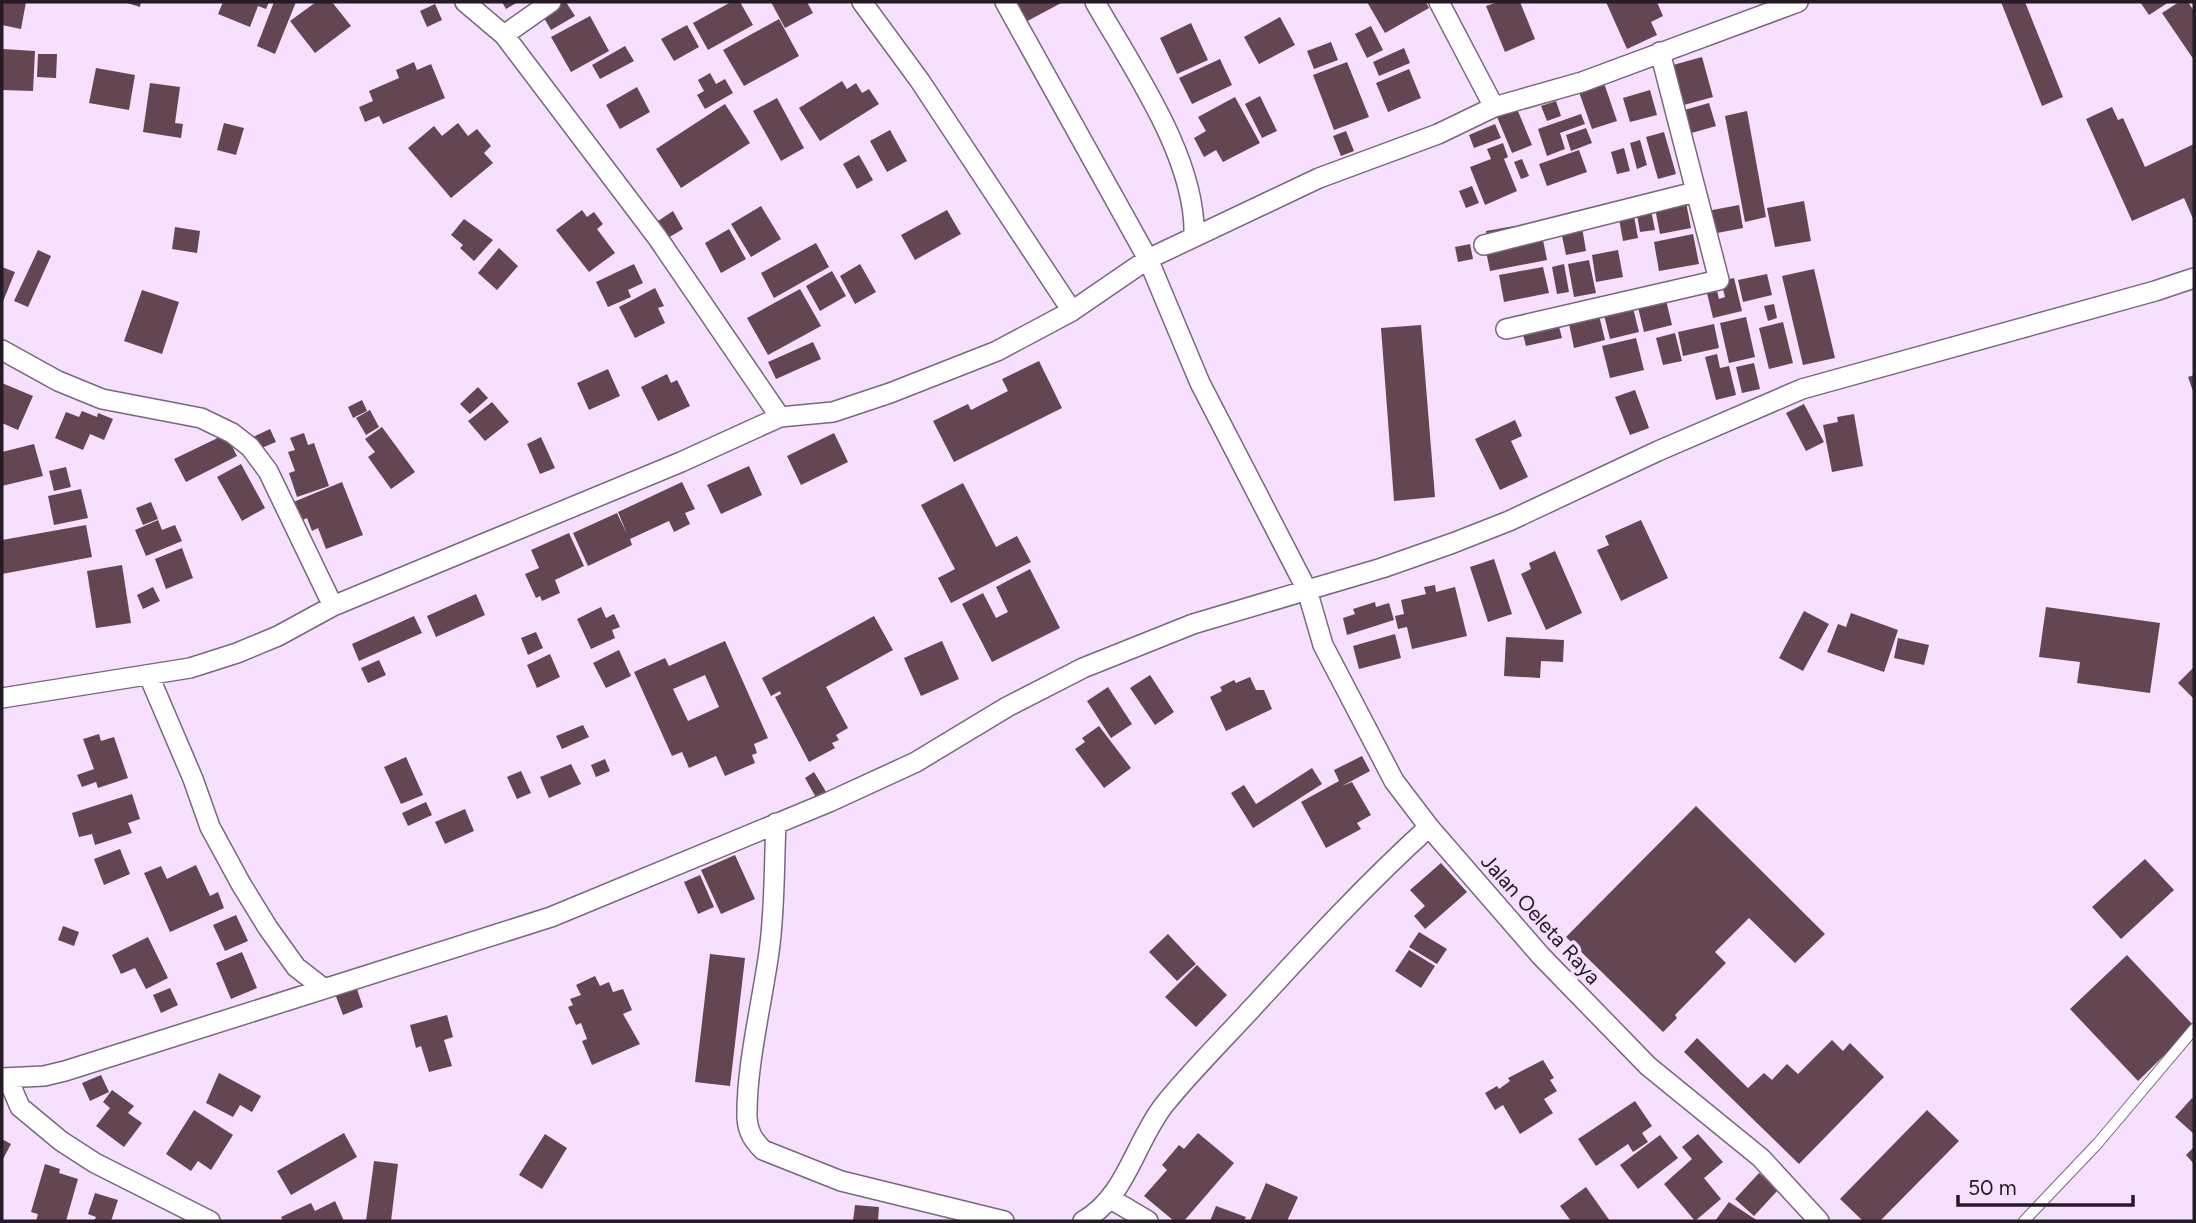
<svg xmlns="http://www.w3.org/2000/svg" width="2196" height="1223" viewBox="0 0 2196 1223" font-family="Figtree,sans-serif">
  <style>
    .building { fill: #644652; fill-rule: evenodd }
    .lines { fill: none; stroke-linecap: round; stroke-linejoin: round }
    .lane-casing { stroke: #79667f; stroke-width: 12 }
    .street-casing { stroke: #79667f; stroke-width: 22 }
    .lane { stroke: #fff; stroke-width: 10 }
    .street { stroke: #fff; stroke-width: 19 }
    .labels { text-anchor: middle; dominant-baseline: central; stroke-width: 7; stroke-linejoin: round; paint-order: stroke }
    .street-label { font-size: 21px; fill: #241b26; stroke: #f6e0fd }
  </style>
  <rect width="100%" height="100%" fill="#f6e0fd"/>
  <path class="building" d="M2 2H26L21 29 2 25Z
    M124 2H141L140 7Z
    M223 2H269L266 9 258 6 250 27 218 14Z
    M274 2H296L275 54 257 46Z
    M316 2H332L351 26 315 53 290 21Z
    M502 2H518L506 9Z
    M557 2H566L575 16 551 30 540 11Z
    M731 2H740L753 25 708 50 693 23Z
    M771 2H807L813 13 785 28Z
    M1007 2H1063L1020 25Z
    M1367 2H1426L1429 8 1385 33Z
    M1498 2H1520L1535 39 1505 52 1486 6Z
    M1606 2H1657L1663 16 1651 22 1657 35 1627 49Z
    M2001 2H2025L2063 97 2042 106Z
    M2140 2H2169L2149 15Z
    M2179 2H2188L2194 11V60L2162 13Z
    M435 4 442 20 427 27 420 11Z
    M590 16 609 51 571 72 551 37Z
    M1280 17 1295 45 1259 64 1244 37Z
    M779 19 799 56 744 86 723 50Z
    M1191 23 1208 60 1177 74 1160 38Z
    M687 25 699 47 674 61 661 39Z
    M1371 26 1383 50 1367 58 1355 34Z
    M1331 42 1338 60 1314 69 1307 51Z
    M625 46 634 61 600 79 592 65Z
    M1404 48 1410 63 1379 76 1373 62Z
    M3 49 35 51 33 91 2 90Z
    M38 54H57L56 78 37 77Z
    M1702 57 1713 97 1684 105 1673 65Z
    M1220 59 1232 85 1192 104 1179 78Z
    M414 62 417 70 431 64 445 98 383 124 379 116 365 122 359 107 373 101 369 91 399 78 396 70Z
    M1347 62 1369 117 1334 130 1313 75Z
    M96 68 135 75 129 110 89 103Z
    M1409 69 1421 98 1388 112 1376 83Z
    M710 73 716 84 725 79 733 93 705 109 697 95 704 91 698 80Z
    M842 81 847 89 856 83 862 93 869 89 879 104 820 141 799 108Z
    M150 83 180 87 175 123 183 124 181 138 143 132Z
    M1604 83 1617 121 1592 129 1579 92Z
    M637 87 650 112 620 129 606 105Z
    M1650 90 1657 115 1630 122 1623 98Z
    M1260 96 1277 131 1262 138 1245 104Z
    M1235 97 1260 143 1223 162 1216 150 1204 157 1194 138 1206 131 1198 117Z
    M777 98 804 148 781 161 753 111Z
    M1556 101 1561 116 1547 121 1541 106Z
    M1709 103 1716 126 1688 134 1681 111Z
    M725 104 750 143 681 188 656 149Z
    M1515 104 1532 145 1512 153 1495 112Z
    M2112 107 2118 120 2123 118 2145 167 2194 144V221L2184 198 2132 221 2086 119Z
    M1747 111 1766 217 1745 222 1725 116Z
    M1581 114 1585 124 1560 133 1565 149 1547 156 1538 129Z
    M224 123 244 128 236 155 217 150Z
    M458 123 468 136 477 129 491 146 484 153 493 163 451 198 408 148 434 126 442 136Z
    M1495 124 1501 138 1474 148 1469 135Z
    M1586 128 1592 143 1571 151 1566 135Z
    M890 130 907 161 887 172 870 141Z
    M1346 131 1354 151 1341 156 1333 136Z
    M1664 132 1676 174 1658 179 1646 137Z
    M1640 140 1647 165 1637 169 1630 143Z
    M1503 143 1508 157 1504 159 1517 191 1485 205 1470 167 1491 159 1487 149Z
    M1624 148 1630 171 1617 174 1611 152Z
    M1579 150 1587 172 1547 186 1539 164Z
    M859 155 873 180 857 189 843 164Z
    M1522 159 1529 176 1521 179 1514 162Z
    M1472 186 1479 203 1466 208 1459 191Z
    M1684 192 1691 228 1660 234 1653 198Z
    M1649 200 1655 230 1640 232 1635 203Z
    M1804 201 1811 241 1775 247 1767 208Z
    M1739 205 1743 228 1712 234 1707 211Z
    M761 206 781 239 751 257 731 224Z
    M582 210 587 217 594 212 603 224 597 229 615 253 589 272 556 230Z
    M947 210 961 234 915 260 901 235Z
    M673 211 683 229 668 238 658 221Z
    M1634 216 1638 238 1623 241 1619 219Z
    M464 219 493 240 474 261 460 248 463 245 451 235Z
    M1514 226 1517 240 1542 235 1547 260 1490 271 1485 246 1489 245 1486 231Z
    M175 227 200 231 197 253 172 249Z
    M1582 227 1586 251 1566 255 1561 231Z
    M729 229 746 259 721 273 705 243Z
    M1693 234 1699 264 1659 271 1654 242Z
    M816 243 829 267 774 298 761 273Z
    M1470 244 1473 259 1458 262 1455 247Z
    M499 248 518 266 497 290 478 273Z
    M38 250 51 256 28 307 14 301Z
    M1618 250 1623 277 1596 282 1592 255Z
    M1589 260 1596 293 1574 297 1568 264Z
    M634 264 643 283 628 290 631 297 608 307 596 282Z
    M860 264 876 292 855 304 840 276Z
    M1564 264 1569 292 1557 294 1552 267Z
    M2 267 15 272 2 304Z
    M1543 267 1549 293 1504 302 1499 275Z
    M1814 269 1835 358 1803 365 1782 276Z
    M832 271 846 296 820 311 806 286Z
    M1767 274 1772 295 1743 302 1738 280Z
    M1734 278 1742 311 1713 318 1705 285 1715 283 1719 299 1725 297 1721 281Z
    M655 288 664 306 658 308 665 323 635 338 619 307Z
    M800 289 821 326 768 355 747 318Z
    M142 290 179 302 162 354 124 341Z
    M1664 292 1672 325 1644 332 1636 299Z
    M1632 304 1639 332 1610 339 1603 311Z
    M1774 304 1777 318 1768 321 1764 306Z
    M1597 307 1605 340 1574 348 1567 314Z
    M1746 317 1755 357 1729 363 1720 323Z
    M1557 319 1562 338 1526 346 1521 327Z
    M1783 322 1793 363 1769 369 1759 328Z
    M1714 324 1719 348 1683 356 1678 332Z
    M1421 325 1435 497 1394 501 1381 328Z
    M1675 333 1682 361 1663 365 1656 338Z
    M1636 338 1644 370 1610 378 1602 346Z
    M813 342 821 359 776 379 768 362Z
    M1717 354 1720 368 1729 366 1736 395 1716 400 1705 357Z
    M1039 361 1062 408 954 462 933 421 968 404 971 410 1008 391 1002 379Z
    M1754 363 1760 389 1742 393 1736 367Z
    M608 369 620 396 589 410 577 383Z
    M667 374 671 383 677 380 690 406 658 421 641 387Z
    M2194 375V394L2188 377Z
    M2 383 33 396 18 430 2 423Z
    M478 387 488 398 470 414 460 404Z
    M1635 390 1649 428 1630 435 1615 397Z
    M362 400 367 411 353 418 348 407Z
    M492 402 509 422 485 441 468 421Z
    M1804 404 1824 442 1806 451 1786 413Z
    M370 410 379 427 366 435 356 418Z
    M82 411 97 417 98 413 113 419 104 440 90 434 83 450 55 438 66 412 79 417Z
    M1854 414 1863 466 1832 472 1823 425 1838 422 1837 417Z
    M1515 420 1522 436 1511 441 1528 477 1500 490 1475 439Z
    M382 427 415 472 391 489 368 457 375 452 365 439Z
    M270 429 276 442 259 449 253 437Z
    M304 433 308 445 314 443 329 486 297 497 289 473 295 471 288 452 295 450 290 438Z
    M834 433 848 462 801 485 787 456Z
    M226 434 237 456 186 482 174 459Z
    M541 437 555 468 540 474 527 444Z
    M34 444 43 476 2 486V452Z
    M241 464 265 508 242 521 217 477Z
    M749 466 762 495 721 514 707 485Z
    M66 467 71 487 54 491 49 471Z
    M342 482 363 535 326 549 318 528 312 531 307 518 298 522 291 503Z
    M682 482 695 509 685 513 690 524 674 532 669 521 630 539 632 545 588 566 573 533 617 513 627 534 618 512Z
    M963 483 996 547 1017 536 1031 562 951 603 938 578 955 569 921 505Z
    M81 489 88 518 54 525 48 496Z
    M151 502 158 519 143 525 136 508Z
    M158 520 162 530 175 525 182 541 146 556 135 530Z
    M1641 520 1668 578 1621 601 1597 550 1609 545 1605 536Z
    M86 525 92 557 2 574V540Z
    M569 533 584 566 555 580 560 593 542 601 540 596 536 598 525 574 539 568 531 550Z
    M182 548 193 578 166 589 155 559Z
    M1555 551 1582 613 1546 630 1521 574 1531 569 1529 563Z
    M1494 559 1512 614 1488 622 1470 567Z
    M122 565 131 623 96 628 87 571Z
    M1030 569 1060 628 992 662 962 604 983 593 996 618 1008 612 996 587Z
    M1435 585 1436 592 1455 587 1467 636 1412 649 1407 627 1398 629 1395 616 1404 614 1401 600 1426 594 1424 587Z
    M153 587 160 601 143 609 137 595Z
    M476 594 485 615 436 637 427 616Z
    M1375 602 1376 607 1389 603 1394 620 1347 635 1343 618 1355 614 1353 609Z
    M601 607 606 618 614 614 620 627 612 630 615 638 591 649 577 619Z
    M2046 607 2160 623 2150 693 2077 683 2080 662 2039 657Z
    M1804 611 1829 624 1803 671 1779 658Z
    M1851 613 1898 630 1884 672 1827 652 1838 624 1846 627Z
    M414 616 422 633 359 661 352 644Z
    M874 616 893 650 826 687 848 728 836 735 839 740 832 743 835 748 809 762 775 697 781 694 780 691 771 696 762 678Z
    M536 632 543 648 528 655 521 638Z
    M1395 634 1401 658 1359 669 1353 646Z
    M1506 637 1564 640 1563 662 1541 661 1540 678 1504 676Z
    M1898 638 1929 645 1924 665 1894 658Z
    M725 641 768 738 754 744 757 753 752 755 755 763 725 776 716 756 689 768 682 752 672 756 634 672 665 658 669 666ZM705 675 719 707 688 721 673 689Z
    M942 641 959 679 921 696 904 658Z
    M619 650 631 676 606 688 593 663Z
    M550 654 560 677 537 688 527 665Z
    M379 660 386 675 368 683 361 668Z
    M2194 667V699L2178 683Z
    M1150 675 1174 712 1155 725 1130 688Z
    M1250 677 1256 690H1264L1272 709 1226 731 1210 697 1222 691 1220 687 1234 680 1236 683Z
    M1108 687 1132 724 1111 738 1087 701Z
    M583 725 589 737 562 749 556 736Z
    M1099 726 1131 768 1104 788 1075 749 1085 742 1082 738Z
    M99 734 101 741 114 737 128 778 98 788 96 782 82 787 77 775 94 769 83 739Z
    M1362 756 1370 771 1342 786 1352 782 1371 815 1357 823 1361 829 1326 848 1301 802 1339 781 1334 770Z
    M406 757 423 795 401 804 384 767Z
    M605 759 610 771 596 777 591 765Z
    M571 764 581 784 549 798 540 777Z
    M1312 768 1322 784 1253 828 1231 793 1244 785 1256 804Z
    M521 771 531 793 517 799 507 777Z
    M814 772 828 795 818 801 805 778Z
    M132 794 140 819 128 823 132 833 95 845 92 834 79 837 72 813Z
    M426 802 432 815 408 826 402 813Z
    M1696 806 1825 934 1795 963 1749 918 1715 952 1726 963 1675 1015 1677 1018 1663 1032 1566 937Z
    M465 809 474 831 445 844 435 822Z
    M120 849 130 874 104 885 94 859Z
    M735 855 755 899 721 914 701 870Z
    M2145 859 2174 890 2121 939 2092 907Z
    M1441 863 1467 892 1425 929 1414 916 1425 906 1410 890Z
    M196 865 210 896 218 892 224 908 170 932 144 873 161 866 167 879Z
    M700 875 714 907 698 914 684 882Z
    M236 915 248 941 225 951 213 925Z
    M63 926 79 932 74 946 58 940Z
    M1419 932 1447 949 1437 964 1409 947Z
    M1168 934 1196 964 1177 981 1149 952Z
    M148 937 168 978 146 989 135 968 121 974 112 955Z
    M1409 950 1435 966 1421 988 1395 971Z
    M242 952 257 988 231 999 216 963Z
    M710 954 745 958 730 1086 695 1082Z
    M2127 955 2194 1026 2138 1081 2070 1009Z
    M1197 965 1227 995 1196 1027 1165 997Z
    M595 976 600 986 609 982 613 992 623 989 632 1010 623 1014 640 1044 592 1065 582 1041 587 1039 581 1023 576 1025 568 1007 573 1005 570 999 581 995 576 985Z
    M356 986 363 1007 343 1015 335 994Z
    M170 988 178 1005 161 1013 153 995Z
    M447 1015 453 1037 444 1040 452 1066 429 1072 421 1046 416 1048 410 1025Z
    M1697 1038 1748 1088 1764 1073 1772 1080 1787 1064 1798 1074 1832 1040 1843 1051 1850 1043 1884 1077 1799 1164 1684 1052Z
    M1543 1060 1554 1078 1550 1080 1557 1091 1544 1099 1553 1113 1520 1134 1503 1105 1495 1110 1485 1093 1497 1086 1499 1089 1510 1081 1508 1078Z
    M219 1073 261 1096 252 1112 240 1105 233 1117 206 1103Z
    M101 1075 109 1092 90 1101 82 1083Z
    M112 1090 134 1106 128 1113 142 1123 124 1147 96 1126 110 1108 103 1102Z
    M2192 1098 2194 1100V1134L2175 1117Z
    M1635 1101 1652 1126 1642 1133 1648 1142 1633 1152 1628 1144 1596 1166 1578 1139Z
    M194 1110 233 1135 211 1170 198 1161 191 1171 166 1154Z
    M1927 1110 1959 1141 1880 1221H1863L1840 1199Z
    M344 1133 357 1157 291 1195 277 1171Z
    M1198 1133 1234 1163 1184 1221H1174L1144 1196 1167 1170 1162 1165 1179 1145 1184 1149Z
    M545 1134 567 1148 542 1189 519 1175Z
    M1698 1134 1723 1162 1704 1178 1721 1199 1695 1221 1664 1184 1692 1159 1682 1147Z
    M1660 1135 1678 1158 1638 1189 1620 1165Z
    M2 1139 11 1144 2 1161Z
    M2194 1147V1164L2186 1155Z
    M374 1161 398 1164 391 1221H366Z
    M45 1164 60 1169 59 1173 78 1179 66 1221H36L38 1214 31 1212Z
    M1759 1173 1778 1190 1754 1216 1735 1199Z
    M1266 1183 1298 1197 1287 1221H1250Z
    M1586 1187 1610 1221H1571L1560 1206Z
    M95 1193 118 1200 111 1221H94L96 1217 88 1214Z
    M335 1201 344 1221H283L281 1217 311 1203 315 1211Z
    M1729 1202 1758 1221H1715Z
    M855 1205 879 1207 878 1221H853Z
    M1216 1206 1246 1217 1244 1221H1210Z"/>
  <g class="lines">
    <g class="lane-casing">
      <path id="lane" d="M2024 1221 2098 1143 2194 1029"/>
    </g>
    <g class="street-casing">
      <path id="street" d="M465 2 504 35 657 237 780 417
        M862 2 920 81 1072 311
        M1005 2 1148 259 1319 178 1438 134 1494 107 1582 82 1798 2
        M1095 2C1133 69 1197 159 1194 237
        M1439 2 1494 107
        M504 35 551 2
        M1484 245 1695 192
        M1506 329 1719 280 1660 52
        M2 350 58 381 102 399 201 418 232 433 250 447 268 471 333 606
        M149 676 193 779 210 827 241 884 268 928 296 967 323 988
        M2 698 190 668 237 653 278 636 333 606 681 462 780 417 833 412 890 393 997 351 1072 311 1148 259 1200 383 1307 590 1323 645 1394 781 1429 827 1541 956 1648 1066 1761 1158 1819 1221
        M776 823C774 865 775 910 769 952 762 1003 746 1067 747 1118 748 1132 753 1140 763 1150L841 1181 1004 1221
        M2 1078 44 1076 65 1071 551 917 829 802 916 762 1007 707 1083 668 1193 624 1382 568 1453 543 1509 521 1658 451 1802 389 2155 291 2194 278
        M8 1079 20 1107 61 1141 95 1163 210 1221
        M1111 1199 1148 1221
        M1083 1221C1126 1197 1135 1142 1164 1105 1192 1070 1224 1039 1254 1006 1311 944 1367 883 1429 827"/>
    </g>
    <use href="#lane" class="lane"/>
    <use href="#street" class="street"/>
  </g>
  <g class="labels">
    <g class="street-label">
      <text transform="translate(1541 919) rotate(48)">Jalan Oeleta Raya</text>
    </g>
  </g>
  <rect width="2196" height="1223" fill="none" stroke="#241b26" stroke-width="7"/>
  <path d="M1958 1195v10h175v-10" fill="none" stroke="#241b26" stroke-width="3.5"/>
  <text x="1968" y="1195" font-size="21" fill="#241b26" stroke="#f6e0fd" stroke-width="5" paint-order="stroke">50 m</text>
</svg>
